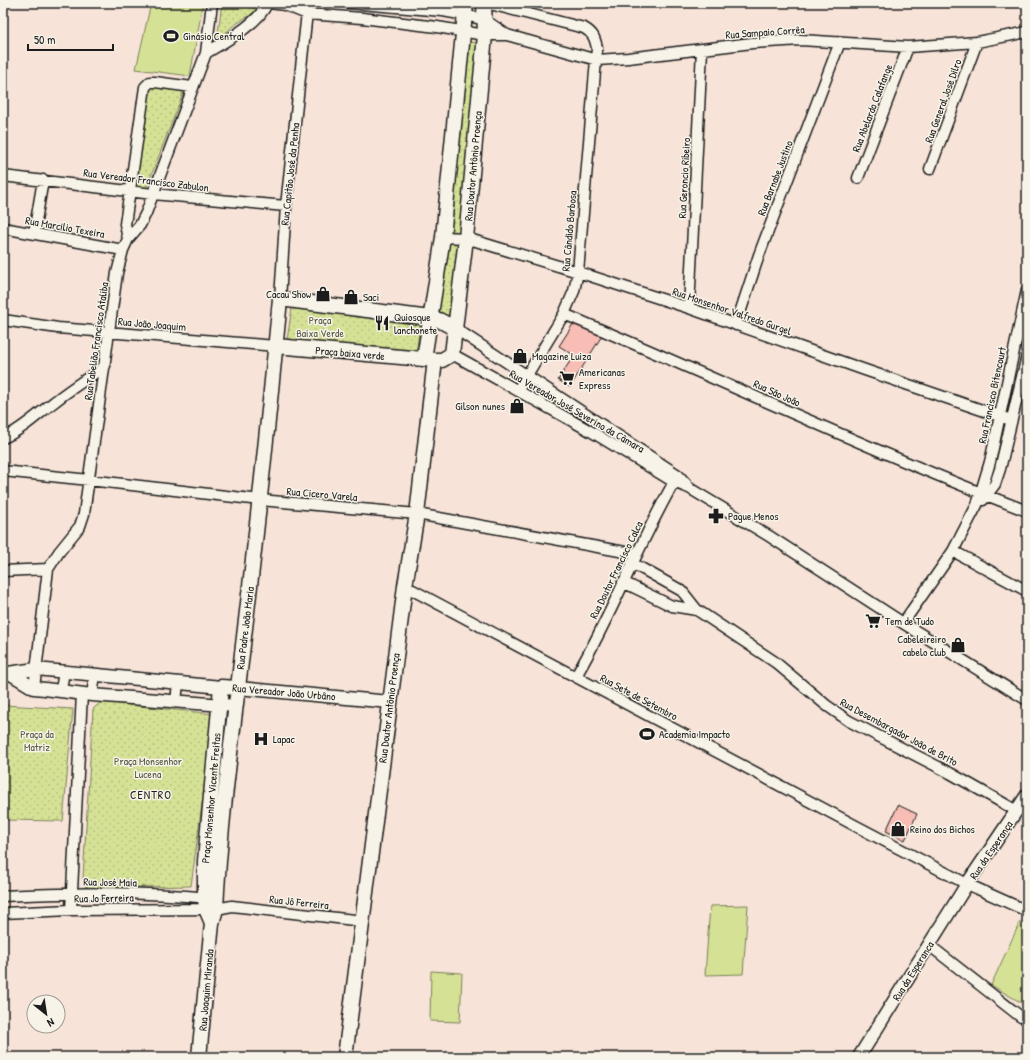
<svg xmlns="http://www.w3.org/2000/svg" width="1030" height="1060" viewBox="0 0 1030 1060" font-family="'Patrick Hand',sans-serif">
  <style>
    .park { fill: url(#park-dots); stroke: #787f58 }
    .garden { fill: #d5e295; stroke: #787f58 }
    .building { fill: #f8bdb4; stroke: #1c1c1c }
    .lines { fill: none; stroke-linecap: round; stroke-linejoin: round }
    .minor-casing { stroke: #1c1c1c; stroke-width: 13 }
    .tertiary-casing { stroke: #1c1c1c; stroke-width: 15 }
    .secondary-casing { stroke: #1c1c1c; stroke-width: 17 }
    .minor { stroke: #f7f3e8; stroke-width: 10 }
    .tertiary { stroke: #f7f3e8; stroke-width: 12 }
    .secondary { stroke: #f7f3e8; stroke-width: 14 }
    .labels { text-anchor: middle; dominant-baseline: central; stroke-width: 3; stroke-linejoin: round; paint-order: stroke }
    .street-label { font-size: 11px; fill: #1c1c1c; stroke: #f7f3e8 }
    .poi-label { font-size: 11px; fill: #1c1c1c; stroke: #f7f3e8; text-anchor: start }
    .park-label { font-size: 11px; fill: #545740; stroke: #f7f3e8 }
    .neighbourhood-label { font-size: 12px; letter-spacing: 1px; fill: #1c1c1c; stroke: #f7f3e8 }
  </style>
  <defs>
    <pattern id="park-dots" width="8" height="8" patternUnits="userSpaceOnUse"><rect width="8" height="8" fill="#d5e295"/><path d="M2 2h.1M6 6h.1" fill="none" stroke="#b6c180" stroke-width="1.8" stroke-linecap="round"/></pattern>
  </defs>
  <rect width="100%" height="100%" fill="#f7e3d8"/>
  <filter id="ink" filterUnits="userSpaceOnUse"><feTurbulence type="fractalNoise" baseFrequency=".025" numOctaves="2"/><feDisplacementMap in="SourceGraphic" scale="8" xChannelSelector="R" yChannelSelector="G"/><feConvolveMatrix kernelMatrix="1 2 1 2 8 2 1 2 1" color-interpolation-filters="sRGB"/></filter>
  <g filter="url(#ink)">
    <path class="park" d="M222 3H237L258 10 233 26 217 40Z
      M479 42 452 321 438 314 466 43Z
      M150 86 184 91 146 189 134 188Z
      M292 308 421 321 416 352 287 340Z
      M101 702 214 714 191 886 91 888 85 886 83 878 93 709Z
      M3 705 73 709 63 821 3 820Z"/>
    <path class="garden" d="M151 3H203L190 76 136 69Z
      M748 905 743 974 705 975 710 906Z
      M1020 922 1027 927V1006L991 985Z
      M431 971 462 973 460 1022 430 1021Z"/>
    <path class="building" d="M575 321 603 334 570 387 558 380 574 355 559 346Z
      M898 805 917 814 905 840 886 831Z"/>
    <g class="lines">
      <g class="minor-casing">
        <path id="minor" d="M269 3 285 5 299 3
          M349 3 443 11 465 15 485 20 507 35
          M486 3 584 28C593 33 595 38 597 48L578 272 574 291 564 314 518 390
          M285 5 307 14 362 18 437 27 485 35H507L597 60 628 58 752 43 801 40 908 47 977 42 1027 32
          M206 53C224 42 260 23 267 3
          M930 169 977 42
          M3 176 153 194 286 206
          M858 178 908 47
          M3 228 123 250
          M34 233 43 180
          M443 237 466 238 578 272 689 308 865 370 1011 420
          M128 239 125 224 145 87 150 82H155L192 87
          M280 299 286 206 308 3
          M689 308 702 50
          M564 314C719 379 871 451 1027 511
          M3 320 58 328 276 346
          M736 325 759 255 840 42
          M456 329 678 475 689 487
          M452 354 592 432 674 482 689 488 769 536 903 623 1027 700
          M3 438C22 430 38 414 54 402 70 389 88 378 105 366
          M3 471 89 480 260 500 417 514 636 554
          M983 500 995 484 1000 469 1027 356
          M953 551 1027 591
          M632 563 682 591 697 610 775 662 826 705 849 721 950 773 1017 811
          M3 571 48 569
          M623 582 672 606 697 610
          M405 586 856 826 967 884 1027 911
          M903 623 953 551 977 505 990 462 1027 290
          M576 676C614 612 639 541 677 477
          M34 688 48 569 59 552 80 526 84 514 117 273 123 250 128 239 140 225 146 213 206 53 212 3
          M61 690 64 671
          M92 695 95 675
          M176 702 178 683
          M3 896C72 893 141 891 210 898
          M71 910 82 694
          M3 913 71 910 216 909 232 906 363 921
          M929 945 1021 1017H1027"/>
      </g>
      <g class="tertiary-casing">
        <path id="tertiary" d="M8 673 36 669 221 687
          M11 674 34 688 45 689 92 695 236 706
          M238 688 390 702
          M859 1057 967 884 1027 795"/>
      </g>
      <g class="secondary-casing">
        <path id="secondary" d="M276 346 435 360H442L452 354 466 238 485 35 484 3
          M424 359 443 237 466 3
          M212 923 206 909 205 897V861L221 687 238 688
          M199 1057 212 923 216 909C220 821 233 733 243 645 257 530 269 414 280 299L430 318 439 320 456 329
          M345 1057 405 586 417 514 435 360"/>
      </g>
      <use href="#minor" class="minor"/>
      <use href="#tertiary" class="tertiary"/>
      <use href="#secondary" class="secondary"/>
    </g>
  </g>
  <defs>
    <g id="stadium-bare" transform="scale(1.2)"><path d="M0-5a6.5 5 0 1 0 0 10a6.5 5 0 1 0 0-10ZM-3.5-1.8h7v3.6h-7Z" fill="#1c1c1c" stroke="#f7f3e8" stroke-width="2.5" paint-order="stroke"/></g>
    <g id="shop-bare" transform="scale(1.2)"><path d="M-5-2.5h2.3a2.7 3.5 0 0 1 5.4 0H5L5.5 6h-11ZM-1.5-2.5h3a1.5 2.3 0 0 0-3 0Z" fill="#1c1c1c" stroke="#f7f3e8" stroke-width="2.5" paint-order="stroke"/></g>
    <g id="restaurant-bare" transform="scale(1.2)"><path d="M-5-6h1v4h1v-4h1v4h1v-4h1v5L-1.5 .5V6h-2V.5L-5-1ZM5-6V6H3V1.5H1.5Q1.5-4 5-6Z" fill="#1c1c1c" stroke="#f7f3e8" stroke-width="2.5" paint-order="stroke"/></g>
    <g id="supermarket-bare" transform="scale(1.2)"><path d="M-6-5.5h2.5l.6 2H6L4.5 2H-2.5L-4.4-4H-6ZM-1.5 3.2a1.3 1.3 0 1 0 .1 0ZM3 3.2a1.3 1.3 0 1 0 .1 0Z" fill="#1c1c1c" stroke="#f7f3e8" stroke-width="2.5" paint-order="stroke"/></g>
    <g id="pharmacy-bare" transform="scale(1.2)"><path d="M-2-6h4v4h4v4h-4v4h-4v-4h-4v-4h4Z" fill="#1c1c1c" stroke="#f7f3e8" stroke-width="2.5" paint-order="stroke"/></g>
    <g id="hospital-bare" transform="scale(1.2)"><path d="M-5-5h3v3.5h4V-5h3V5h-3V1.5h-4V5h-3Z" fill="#1c1c1c" stroke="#f7f3e8" stroke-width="2.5" paint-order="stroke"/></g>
  </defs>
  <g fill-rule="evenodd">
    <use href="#stadium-bare" x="171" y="36"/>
    <use href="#shop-bare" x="323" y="294"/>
    <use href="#shop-bare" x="351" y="297"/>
    <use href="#restaurant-bare" x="382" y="323"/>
    <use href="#shop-bare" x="520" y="356"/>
    <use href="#supermarket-bare" x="567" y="378"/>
    <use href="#shop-bare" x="517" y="406"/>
    <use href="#pharmacy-bare" x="716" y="516"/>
    <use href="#supermarket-bare" x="873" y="621"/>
    <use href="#shop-bare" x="958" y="645"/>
    <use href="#stadium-bare" x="647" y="734"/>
    <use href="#hospital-bare" x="261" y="739"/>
    <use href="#shop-bare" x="898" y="829"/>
  </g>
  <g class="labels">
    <g class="street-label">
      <text transform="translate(765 32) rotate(-4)">Rua Sampaio Corrêa</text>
      <text transform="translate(943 101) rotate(-70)">Rua General José Dilro</text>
      <text transform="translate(872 108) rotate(-69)">Rua Abelardo Calafange</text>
      <text transform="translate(473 166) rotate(-85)">Rua Doutor Antônio Proença</text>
      <text transform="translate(290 174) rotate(-84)">Rua Capitão José da Penha</text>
      <text transform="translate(684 178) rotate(-87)">Rua Geroncio Ribeiro</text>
      <text transform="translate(775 178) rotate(-69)">Rua Barnabe Justino</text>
      <text transform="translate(146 180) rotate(7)">Rua Vereador Francisco Zabulon</text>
      <text transform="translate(65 227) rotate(10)">Rua Marcilio Texeira</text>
      <text transform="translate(569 231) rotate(-85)">Rua Cândido Barbosa</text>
      <text transform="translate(732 311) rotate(19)">Rua Monsenhor Valfredo Gurgel</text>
      <text transform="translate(152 324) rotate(5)">Rua João Joaquim</text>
      <text transform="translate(96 341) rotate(-82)">Rua Tabelião Francisco Ataliba</text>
      <text transform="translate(350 353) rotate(5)">Praça baixa verde</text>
      <text transform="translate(777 393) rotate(24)">Rua São João</text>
      <text transform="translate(992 395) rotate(-78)">Rua Francisco Bitencourt</text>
      <text transform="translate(577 411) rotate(30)">Rua Vereador José Severino da Câmara</text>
      <text transform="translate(322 494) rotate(5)">Rua Cicero Varela</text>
      <text transform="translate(616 570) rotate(-64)">Rua Doutor Francisco Calca</text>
      <text transform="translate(245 628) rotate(-83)">Rua Padre João Maria</text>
      <text transform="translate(284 692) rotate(5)">Rua Vereador João Urbâno</text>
      <text transform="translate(639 697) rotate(28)">Rua Sete de Setembro</text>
      <text transform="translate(389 708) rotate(-83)">Rua Doutor Antônio Proença</text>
      <text transform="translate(899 732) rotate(28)">Rua Desembargador João de Brito</text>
      <text transform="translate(211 798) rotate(-85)">Praça Monsenhor Vicente Freitas</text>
      <text transform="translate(991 850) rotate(-56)">Rua da Esperança</text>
      <text transform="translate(110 882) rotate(1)">Rua José Maia</text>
      <text transform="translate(104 898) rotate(-1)">Rua Jo Ferreira</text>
      <text transform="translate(299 902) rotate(6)">Rua Jô Ferreira</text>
      <text transform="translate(913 971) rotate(-58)">Rua da Esperanca</text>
      <text transform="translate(206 990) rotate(-85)">Rua Joaquim Miranda</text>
    </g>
    <g class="poi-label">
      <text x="183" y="36">Ginásio Central</text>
      <text x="311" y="294" text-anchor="end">Cacau Show</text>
      <text x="363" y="297">Saci</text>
      <text x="394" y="317">Quiosque<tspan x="394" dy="13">lanchonete</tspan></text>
      <text x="532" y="356">Magazine Luiza</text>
      <text x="579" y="372">Americanas<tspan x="579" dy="13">Express</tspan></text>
      <text x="505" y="406" text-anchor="end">Gilson nunes</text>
      <text x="728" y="516">Pague Menos</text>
      <text x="885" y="621">Tem de Tudo</text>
      <text x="946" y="639" text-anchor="end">Cabeleireiro<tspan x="946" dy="13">cabelo club</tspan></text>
      <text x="659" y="734">Academia Impacto</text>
      <text x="273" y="739">Lapac</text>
      <text x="910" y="829">Reino dos Bichos</text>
    </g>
    <g class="park-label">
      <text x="320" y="320">Praça<tspan x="320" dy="13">Baixa Verde</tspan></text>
      <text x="37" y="734">Praça da<tspan x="37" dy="13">Matriz</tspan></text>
      <text x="148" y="761">Praça Monsenhor<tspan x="148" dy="13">Lucena</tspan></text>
    </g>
    <g class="neighbourhood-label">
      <text x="151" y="794">CENTRO</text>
    </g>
  </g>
  <rect width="1030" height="1060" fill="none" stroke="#f7f3e8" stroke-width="16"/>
  <rect x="8" y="8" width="1014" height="1044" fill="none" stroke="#1c1c1c" stroke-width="1.5" filter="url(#ink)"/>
  <g transform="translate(46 1014) rotate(150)"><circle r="19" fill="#f7f3e8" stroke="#9f9d96"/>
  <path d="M0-3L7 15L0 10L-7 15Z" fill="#1c1c1c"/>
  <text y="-6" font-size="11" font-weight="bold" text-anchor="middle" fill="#1c1c1c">N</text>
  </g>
  <path d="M28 44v6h85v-6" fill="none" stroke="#1c1c1c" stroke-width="2"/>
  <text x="34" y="44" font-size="12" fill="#1c1c1c" stroke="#f7f3e8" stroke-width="3" paint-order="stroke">50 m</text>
</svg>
